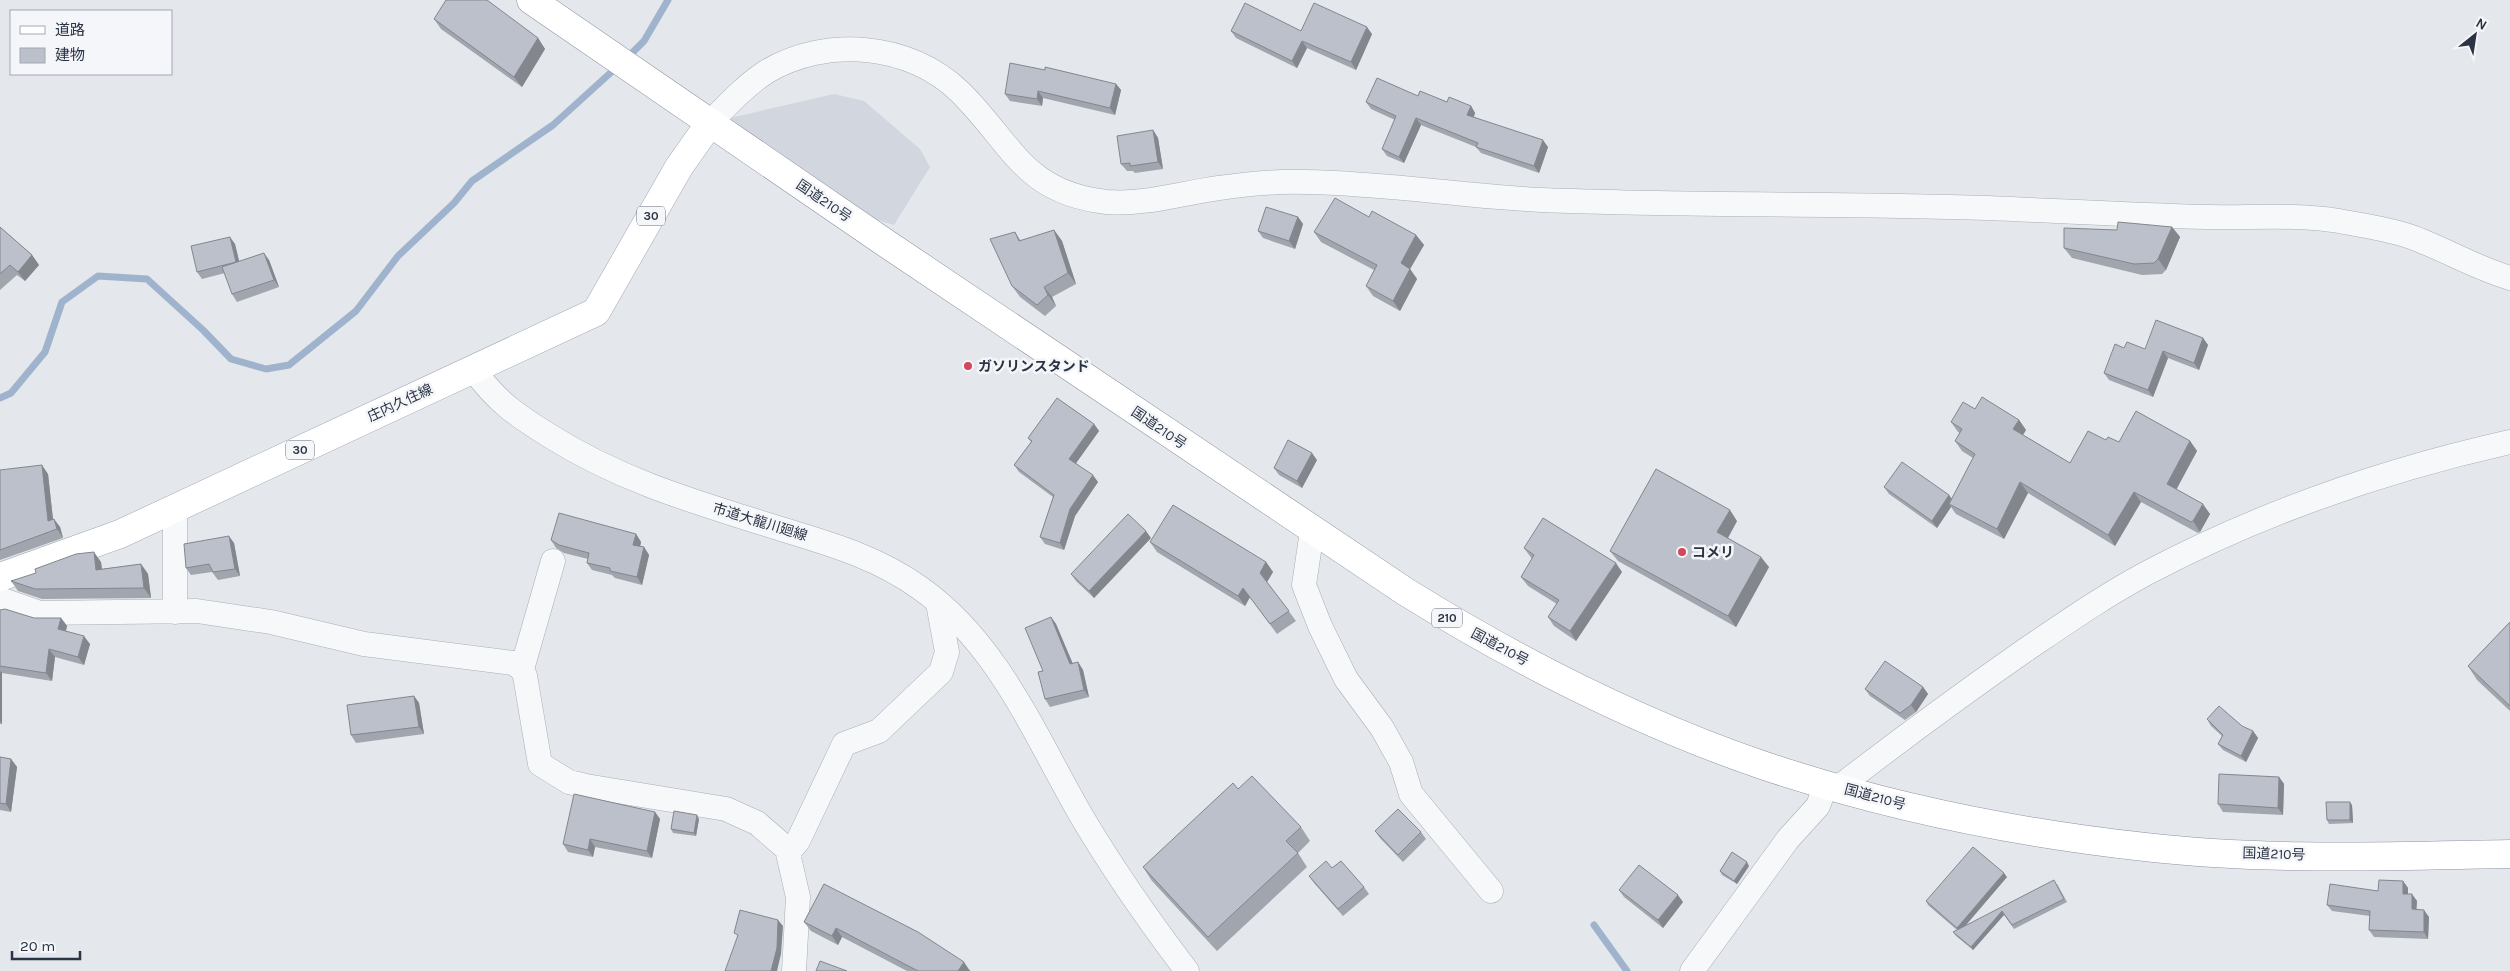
<svg xmlns="http://www.w3.org/2000/svg" width="2510" height="971" viewBox="0 0 2510 971" font-family="Karla,'Noto Sans JP',sans-serif">
  <style>
    .built { fill: #d2d6de }
    .lines { fill: none; stroke-linecap: round; stroke-linejoin: round }
    .stream { stroke: #9fb4cc; stroke-width: 7 }
    .minor-casing { stroke: #a9aeb7; stroke-width: 25 }
    .major-casing { stroke: #a3abb8; stroke-width: 29 }
    .highway-casing { stroke: #8b94a3; stroke-width: 29 }
    .minor { stroke: #f7f8fa; stroke-width: 24 }
    .major { stroke: #fff; stroke-width: 28 }
    .highway { stroke: #fff; stroke-width: 28 }
    .wall { fill: #a1a5ae }
    .shaded-wall { fill: #83868d }
    .building { fill: #bbc0ca; stroke: #83868d }
    .poi-dot { fill: #d1495b; stroke: #f4f6f9; stroke-width: 2 }
    .labels { text-anchor: middle; dominant-baseline: central; stroke-width: 5; stroke-linejoin: round; paint-order: stroke }
    .shield { fill: #f4f6f9; stroke: #676e7b; stroke-width: 1 }
    .shield-label { font-size: 12px; font-weight: bold; fill: #2b3445 }
    .street-label { font-size: 14px; fill: #2b3445; stroke: #f4f6f9 }
    .poi-label { font-size: 14px; font-weight: bold; fill: #2b3445; stroke: #f4f6f9; text-anchor: start }
  </style>
  <rect width="100%" height="100%" fill="#e4e7ec"/>
  <path class="built" d="M834 94 864 101 920 149 930 167 894 225 864 216 730 118Z"/>
  <g class="lines">
    <path class="stream" d="M626 59 644 41 668 0
      M0 398 11 393 45 352 62 302 98 276 147 279 203 330 231 359 266 369 289 365 356 311 398 256 454 203 472 181 553 125 618 66
      M1594 925 1627 971"/>
    <g class="minor-casing">
      <path id="minor" d="M710 123C727 105 745 86 766 72 826 36 910 43 960 92 1012 143 1023 193 1107 202 1145 205 1182 193 1219 188 1247 184 1276 181 1305 182 1384 183 1462 196 1542 200 1690 206 1839 203 1988 208 2061 211 2134 215 2207 217 2251 218 2296 214 2339 221 2364 226 2391 229 2414 238 2446 250 2476 268 2510 278
        M473 369C498 403 515 414 550 436 623 482 699 503 781 529 830 544 877 557 920 588 999 644 1035 736 1082 817 1114 871 1149 921 1187 971
        M175 508V612
        M1312 531 1304 585 1320 626 1346 679 1382 728 1401 762 1411 794 1491 891
        M0 599 40 613 197 611 271 622 364 644 513 663 522 669 525 676 540 764 569 782 586 786 726 809 757 823 787 849 794 846 798 841 844 744 879 731 941 672 947 652 938 603
        M522 669 553 561
        M1839 787C1900 740 1961 695 2024 651 2064 624 2104 596 2147 573 2261 513 2385 470 2510 442
        M787 849 798 897 794 971
        M1692 971 1788 839 1818 806 1826 784"/>
    </g>
    <g class="major-casing">
      <path id="major" d="M0 577 120 534 596 312 679 167 710 123"/>
    </g>
    <g class="highway-casing">
      <path id="highway" d="M531 0 887 244 1406 592C1519 662 1639 723 1765 766 1888 807 2017 833 2145 847 2266 861 2389 856 2510 854"/>
    </g>
    <use href="#minor" class="minor"/>
    <use href="#major" class="major"/>
    <use href="#highway" class="highway"/>
  </g>
  <path class="wall" d="M434 19 538 38 545 49 522 87 441 29Z
    M1231 31H1301L1372 34 1356 70 1307 48 1297 68 1236 38Z
    M1116 84 1121 90 1115 115 1043 98 1042 106 1010 101 1005 94Z
    M1418 96 1471 106 1475 113 1474 117 1548 147 1539 173 1481 153 1476 147 1421 125 1404 163 1387 156 1382 149 1395 120 1371 109 1366 102Z
    M1153 130 1158 138 1163 169 1135 173 1133 171H1127L1121 164Z
    M1298 217 1303 224 1295 249 1263 238 1258 231Z
    M1369 217 1416 235 1424 245 1410 269 1417 279 1400 311 1373 296 1366 286 1374 270 1321 242 1314 232Z
    M0 227 32 255 39 265 25 281 17 275 0 290Z
    M2172 227 2180 237 2166 270 2162 274 2142 275 2072 258 2064 248 2117 230Z
    M1054 230 1062 241 1076 284 1052 297 1056 306 1045 316 1020 297 1012 286 1015 232 1021 241Z
    M235 244 239 261 269 260 279 287 237 302 232 294 225 273 202 279 197 272Z
    M2203 338 2208 345 2199 370 2168 358 2153 397 2109 380 2104 373 2124 348 2145 349Z
    M1975 409 2019 420 2026 430 2023 435 2070 463 2106 440 2119 442 2190 441 2197 451 2176 489 2210 514 2200 532 2198 533 2141 502 2115 546 2028 493 2004 539 1956 514 1951 507 1937 528 1889 494 1884 487 1949 495 1952 499 1973 458 1962 451 1955 441 1960 433 1958 432 1951 422Z
    M1094 424 1099 431 1076 463 1098 482 1075 516 1064 550 1045 544 1040 537 1053 497 1019 472 1014 465 1031 442 1028 438Z
    M1317 460 1302 488 1279 475 1274 468Z
    M0 470 48 474 53 519 60 527 63 538 0 560Z
    M1737 521 1728 538 1769 567 1736 627 1618 561 1610 551Z
    M636 534 641 542 640 546 644 547 649 555 642 585 615 578 612 575 592 570 587 563 588 559 564 553 556 548 551 540Z
    M1151 538 1094 598 1076 581 1071 574Z
    M1150 542 1266 562 1273 572 1267 582 1296 621 1277 634 1250 597 1245 606 1157 552Z
    M234 543 240 576 218 580 212 572 191 575 186 568Z
    M1524 548 1622 572 1576 641 1554 626 1548 617 1557 604 1528 586 1521 577 1532 559Z
    M101 562 102 569 141 564 148 574 151 598 42 599 18 591 11 581Z
    M0 610 34 618H61L67 626 66 631 90 644 84 665 55 657 52 681 2 673V724H0Z
    M1051 617 1056 624 1072 664 1078 662 1083 670 1089 697 1050 707 1045 699Z
    M2510 622V711L2477 680 2468 666Z
    M1923 687 1928 694 1916 712 1905 720 1870 696 1865 689Z
    M414 696 419 703 424 734 356 743 351 735Z
    M2207 719 2253 731 2258 738 2246 762 2223 750 2218 744 2222 736 2211 726Z
    M0 757 11 759 17 767 11 812 0 810Z
    M2279 777 2284 784 2283 815 2223 812 2218 804Z
    M1238 789 1301 827 1310 841 1298 853 1307 867 1217 951 1152 881 1143 867Z
    M2352 805 2353 823 2329 824 2327 820Z
    M655 812 660 819 652 858 595 847 593 857 568 852 563 844Z
    M699 819 696 836 673 833 671 829Z
    M1375 831 1421 832 1426 839 1403 862 1380 838Z
    M1749 866 1737 884 1722 875 1720 871Z
    M1332 868 1364 887 1369 894 1343 916 1314 883 1309 876Z
    M2007 877 1965 926 2057 884 2067 902 2014 929 2004 915 1973 950 1956 936 1953 932 1957 930 1928 905 1926 901Z
    M2403 881 2408 888V894L2417 901 2416 910 2429 917 2428 939 2374 937 2369 930 2370 916 2332 911 2327 905 2378 891Z
    M824 884 971 971H907L842 937 838 945 811 931 804 922Z
    M1619 890 1683 902 1663 928 1624 897Z"/>
  <path class="shaded-wall" d="M1367 27 1372 34 1356 70 1351 62Z
    M538 38 545 49 522 87 514 77Z
    M1302 41 1307 48 1297 68 1292 61Z
    M1116 84 1121 90 1115 115 1110 108Z
    M1038 91 1043 98 1042 106 1037 99Z
    M1471 106 1475 113 1472 121 1467 115Z
    M1416 118 1421 125 1404 163 1399 157Z
    M1153 130 1158 138 1163 169 1158 162Z
    M1543 140 1548 147 1539 173 1534 166Z
    M1298 217 1303 224 1295 249 1289 241Z
    M2172 227 2180 237 2166 270 2158 259Z
    M1054 230 1062 241 1076 284 1068 273Z
    M1416 235 1424 245 1410 269 1417 279 1400 311 1393 301 1401 263Z
    M230 237 235 244 241 269 236 262Z
    M264 253 269 260 279 287 274 280Z
    M32 255 39 265 25 281 18 272Z
    M1044 287 1052 297 1056 306 1048 295Z
    M2203 338 2208 345 2199 370 2194 363Z
    M2163 351 2168 358 2153 397 2148 390Z
    M2019 420 2026 430 2020 439 2013 429Z
    M1094 424 1099 431 1074 466 1069 459Z
    M2190 441 2197 451 2174 494 2167 484Z
    M1312 453 1317 460 1302 488 1297 481Z
    M42 465 48 474 54 529 48 521Z
    M1093 475 1098 482 1075 516 1064 550 1060 543 1070 509Z
    M2020 482 2028 493 2004 539 1997 529Z
    M2134 492 2141 502 2115 546 2108 535Z
    M1949 495 1954 502 1949 504 1951 507 1937 528 1932 521Z
    M2203 504 2210 514 2200 532 2193 521Z
    M1730 510 1737 521 1725 543 1717 532Z
    M54 519 60 527 63 538 57 529Z
    M1146 531 1151 538 1094 598 1089 591Z
    M636 534 641 542 639 552 633 545Z
    M229 536 234 543 240 576 235 569Z
    M644 547 649 555 642 585 637 577Z
    M94 552 101 562 103 580 96 570Z
    M1761 557 1769 567 1736 627 1728 616Z
    M1266 562 1273 572 1267 582 1260 573Z
    M1616 563 1622 572 1576 641 1570 631Z
    M141 564 148 574 151 598 144 588Z
    M1243 588 1250 597 1245 606 1238 596Z
    M1051 617 1056 624 1076 671 1070 664Z
    M61 618 67 626 64 638 58 629Z
    M84 636 90 644 84 665 78 657Z
    M49 649 55 657 52 681 46 673Z
    M1078 662 1083 670 1089 697 1084 690Z
    M0 671 2 673V724L0 721Z
    M1923 687 1928 694 1916 712 1911 705Z
    M414 696 419 703 424 734 419 727Z
    M2253 731 2258 738 2246 762 2241 756Z
    M11 759 17 767 11 812 6 804Z
    M2279 777 2284 784 2283 815 2278 808Z
    M2350 802 2352 805 2353 823 2350 820Z
    M655 812 660 819 652 858 647 851Z
    M697 815 699 819 696 836 694 833Z
    M590 839 595 847 593 857 588 850Z
    M1747 862 1749 866 1737 884 1734 881Z
    M2004 873 2007 877 1960 932 1957 928Z
    M2403 881 2408 888V900L2403 894Z
    M2412 894 2417 901 2416 916 2412 909Z
    M1678 895 1683 902 1663 928 1658 920Z
    M2424 910 2429 917 2428 939 2424 932Z
    M2002 911 2004 915 1973 950 1971 947Z
    M778 920 783 926 781 954 777 971H771Z
    M836 928 842 937 838 945 832 936Z
    M964 962 970 971H958Z"/>
  <path class="building" d="M446 0H487L538 38 514 77 434 19Z
    M1245 3 1301 31 1314 3 1367 27 1351 62 1302 41 1292 61 1231 31Z
    M1010 63 1045 70V67L1116 84 1110 108 1038 91 1037 99 1005 94Z
    M1377 78 1418 96 1420 91 1447 102 1449 97 1471 106 1467 115 1543 140 1534 166 1476 147 1478 143 1416 118 1399 157 1382 149 1396 116 1366 102Z
    M1153 130 1158 162 1130 166V163L1121 164 1117 136Z
    M1335 198 1369 217 1372 211 1416 235 1401 263 1410 269 1393 301 1366 286 1377 265 1314 232Z
    M1266 207 1298 217 1289 241 1258 231Z
    M2118 222 2172 227 2158 259 2154 263 2134 264 2064 248V228L2117 230Z
    M0 227 32 255 18 272 10 265 0 274Z
    M1054 230 1068 273 1044 287 1048 295 1037 305 1012 286 990 239 1015 232 1019 241Z
    M230 237 236 262 197 272 191 246Z
    M264 253 274 280 232 294 222 267Z
    M2156 320 2203 338 2194 363 2163 351 2148 390 2104 373 2115 344 2124 348 2127 342 2145 349Z
    M1982 397 2019 420 2013 429 2070 463 2088 431 2106 440 2108 437 2119 442 2136 411 2190 441 2167 484 2203 504 2193 521 2191 522 2134 492 2108 535 2020 482 1997 529 1949 504 1975 454 1955 441 1962 429 1951 422 1963 402 1975 409Z
    M1057 398 1094 424 1069 459 1093 475 1070 509 1060 543 1040 537 1054 495 1014 465 1032 441 1028 438Z
    M1288 440 1312 453 1297 481 1274 468Z
    M1902 462 1949 495 1932 521 1884 487Z
    M42 465 48 521 54 519 57 529 0 550V470Z
    M1656 469 1730 510 1717 532 1761 557 1728 616 1610 551Z
    M1173 505 1266 562 1260 573 1289 611 1270 624 1243 588 1238 596 1150 542Z
    M559 513 636 534 633 545 644 547 637 577 610 571V568L587 563 589 553 559 545 551 540Z
    M1128 514 1146 531 1089 591 1071 574Z
    M1543 518 1616 563 1570 631 1548 617 1559 600 1521 577 1534 555 1524 548Z
    M229 536 235 569 213 572 209 564 186 568 184 544Z
    M94 552 96 570 141 564 144 588 35 589 11 581 36 573 35 569 76 554Z
    M5 609 34 618H61L58 629 84 636 78 657 49 649 46 673 0 666V610Z
    M1051 617 1070 664 1078 662 1084 690 1045 699 1038 672 1043 671 1025 628Z
    M2510 622V706L2468 666Z
    M1885 661 1923 687 1911 705 1900 713 1865 689Z
    M414 696 419 727 351 735 347 705Z
    M2219 706 2242 726 2253 731 2241 756 2218 744 2223 735 2207 719Z
    M0 757 11 759 6 804 0 803Z
    M2219 774 2279 777 2278 808 2218 804Z
    M1252 776 1301 827 1286 841 1298 853 1208 937 1143 867 1233 783 1238 789Z
    M574 794 655 812 647 851 590 839 588 850 563 844Z
    M2326 802H2350V820H2327Z
    M1398 809 1421 832 1398 855 1375 831Z
    M674 811 697 815 694 833 671 829Z
    M1973 847 2004 873 1957 928 1926 901Z
    M1732 852 1747 862 1734 881 1720 871Z
    M1326 861 1332 868 1341 861 1364 887 1338 909 1309 876Z
    M1639 865 1678 895 1658 920 1619 890Z
    M2054 880 2064 899 2012 925 2002 911 1971 947 1953 932Z
    M2379 880 2403 881V894H2412V909L2424 910V932L2369 930 2370 911 2327 905 2330 884 2378 891Z
    M824 884 918 932 964 962 958 971H918L836 928 832 936 804 922Z
    M740 910 778 920 777 948 771 971H725L738 935 734 933Z
    M820 961 847 971H816Z"/>
  <g class="poi-dot">
    <circle cx="968" cy="366" r="5"/>
    <circle cx="1682" cy="552" r="5"/>
  </g>
  <g class="labels">
    <g class="shield">
      <rect x="637" y="206.5" width="28" height="19" rx="4"/>
      <rect x="286" y="440.5" width="28" height="19" rx="4"/>
      <rect x="1432" y="608.5" width="30" height="19" rx="4"/>
    </g>
    <g class="shield-label">
      <text x="651" y="216">30</text>
      <text x="300" y="450">30</text>
      <text x="1447" y="618">210</text>
    </g>
    <g class="street-label">
      <text transform="translate(824 201) rotate(34)">国道210号</text>
      <text transform="translate(400 403) rotate(-25)">庄内久住線</text>
      <text transform="translate(1159 428) rotate(34)">国道210号</text>
      <text transform="translate(760 522) rotate(17)">市道大龍川廻線</text>
      <text transform="translate(1500 647) rotate(28)">国道210号</text>
      <text transform="translate(1875 797) rotate(15)">国道210号</text>
      <text transform="translate(2274 854) rotate(2)">国道210号</text>
    </g>
    <g class="poi-label">
      <text x="978" y="366">ガソリンスタンド</text>
      <text x="1692" y="552">コメリ</text>
    </g>
  </g>
  <rect x="10" y="10" width="162" height="65" fill="#f4f6f9" stroke="#a4a8b1"/>
  <rect x="20" y="26" width="25" height="8" fill="#ffffff" stroke="#a4a8b1"/>
  <text x="55" y="35" font-size="15" fill="#2b3445">道路</text>
  <rect x="20" y="48" width="25" height="15" fill="#bbc0ca" stroke="#a4a8b1"/>
  <text x="55" y="60" font-size="15" fill="#2b3445">建物</text>
  <g transform="translate(2475 35) rotate(30)" stroke="#f4f6f9" stroke-width="4" paint-order="stroke">
  <path d="M0-4L9 19L0 12L-9 19Z" fill="#2b3445"/>
  <text y="-8" font-size="14" font-weight="bold" text-anchor="middle" fill="#2b3445">N</text>
  </g>
  <path d="M12 951v8h68v-8" fill="none" stroke="#2b3445" stroke-width="2.5"/>
  <text x="20" y="951" font-size="15" fill="#2b3445" stroke="#f4f6f9" stroke-width="4" paint-order="stroke">20 m</text>
</svg>
